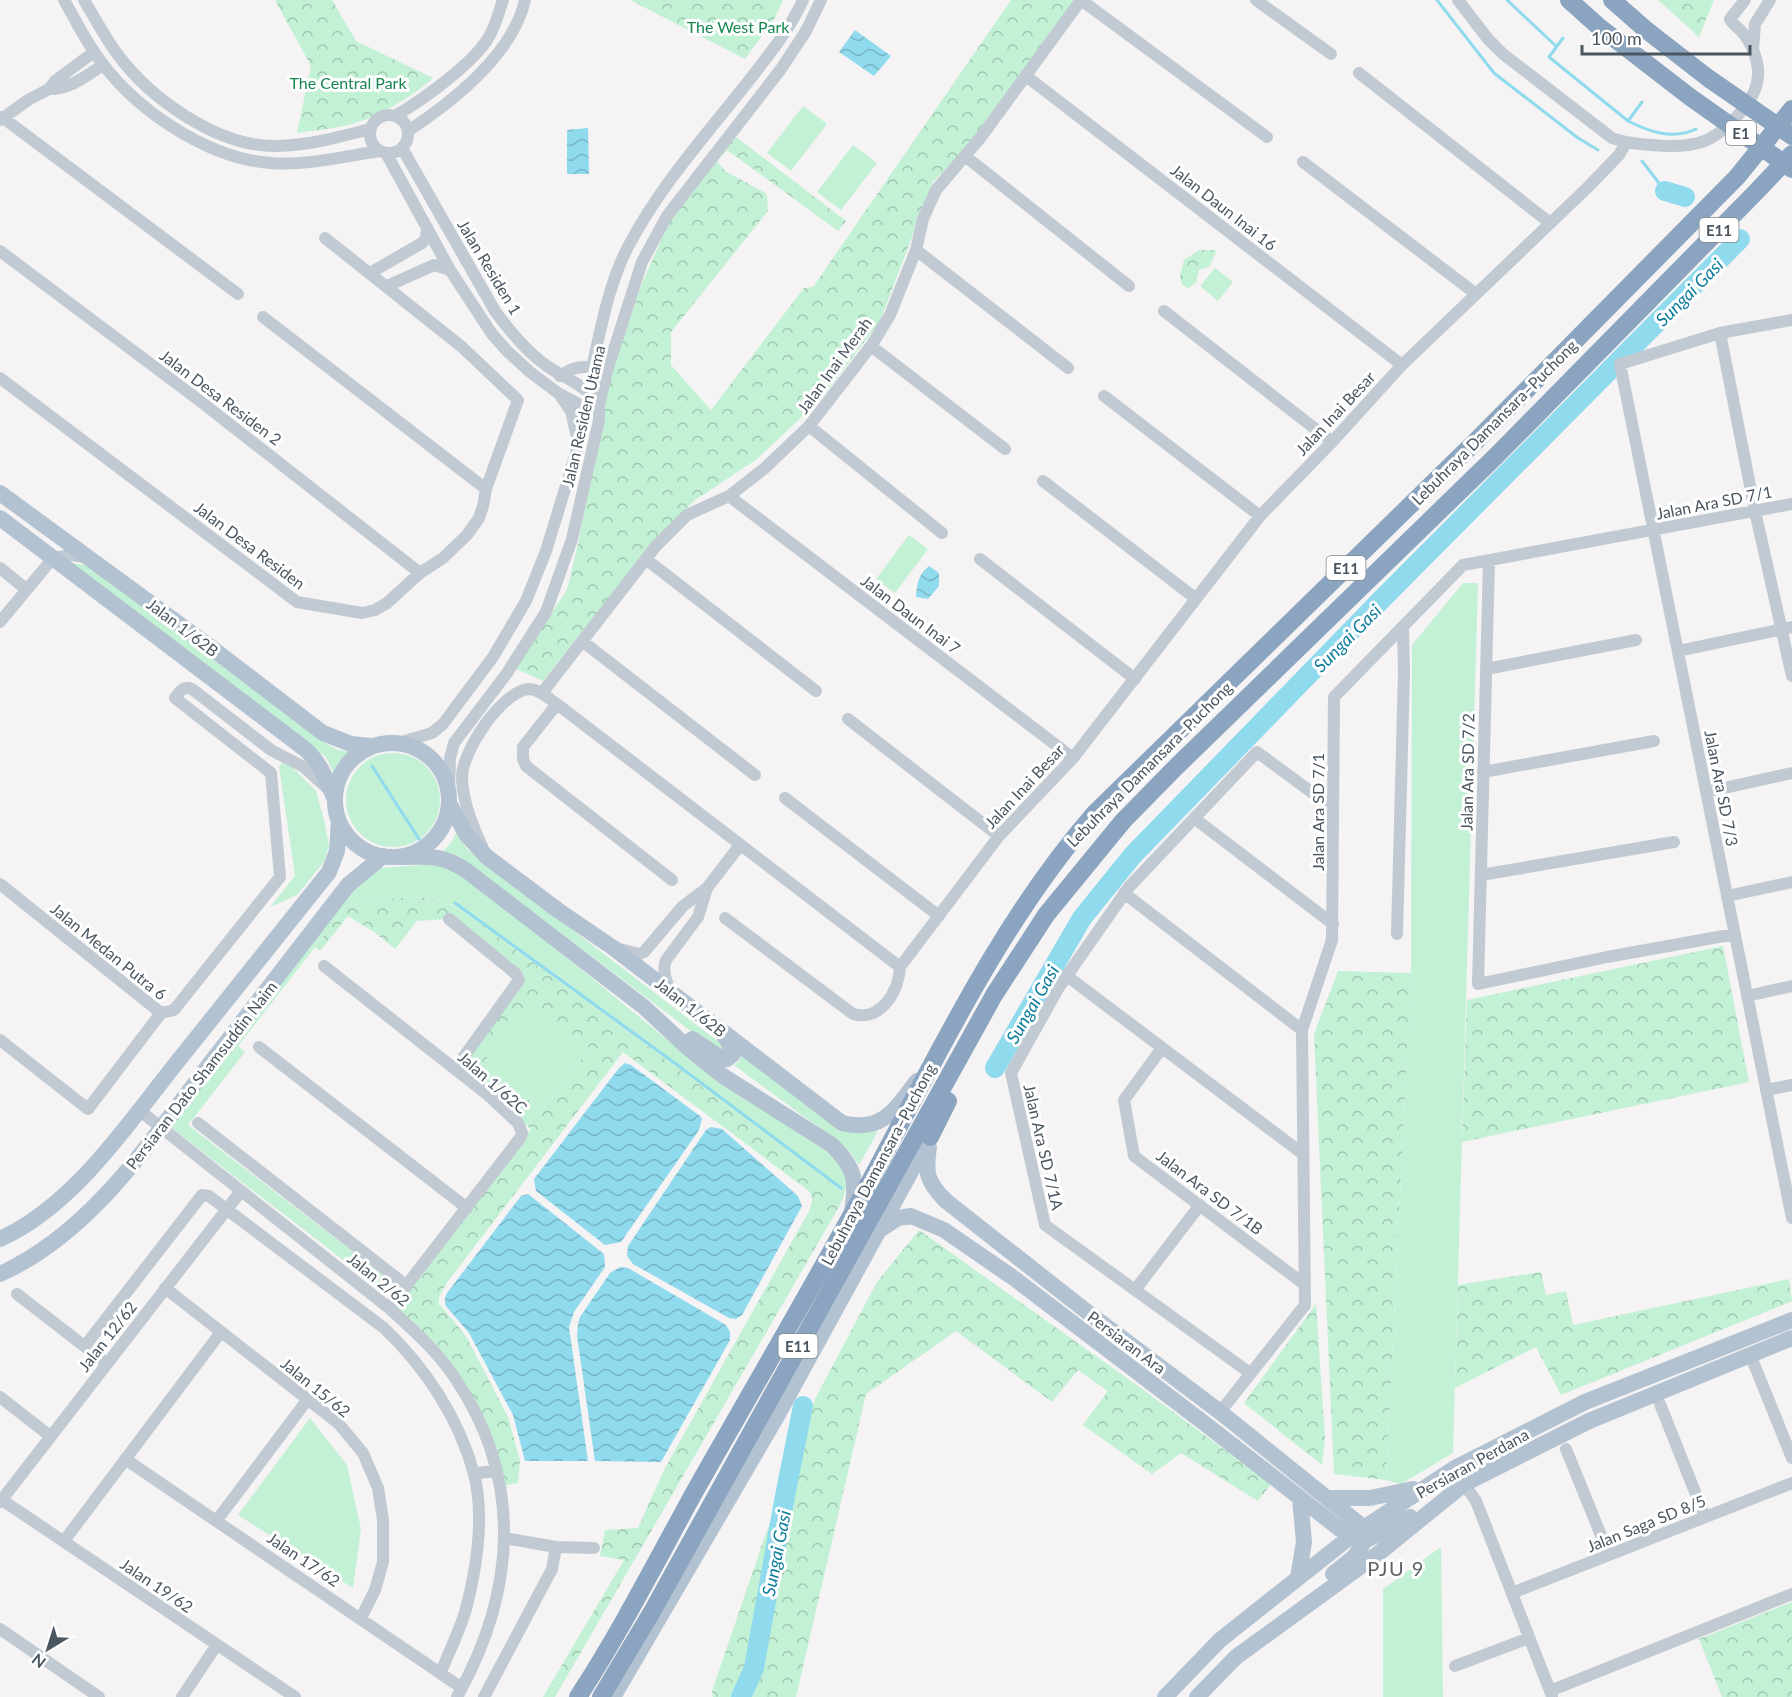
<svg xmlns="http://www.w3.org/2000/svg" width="1792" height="1697" viewBox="0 0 1792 1697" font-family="Lato,sans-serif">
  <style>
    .green { fill: #c3f1d5 }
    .forest { fill: url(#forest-crowns); fill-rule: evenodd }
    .water { fill: url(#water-waves) }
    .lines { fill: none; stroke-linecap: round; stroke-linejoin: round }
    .stream { stroke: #90daee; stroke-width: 3 }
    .river { stroke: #90daee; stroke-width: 20 }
    .minor { stroke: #c1cad2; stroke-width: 12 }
    .major { stroke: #b3c2d1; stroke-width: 16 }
    .highway { stroke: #8ba5c1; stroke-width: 18 }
    .labels { text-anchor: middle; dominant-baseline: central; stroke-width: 6; stroke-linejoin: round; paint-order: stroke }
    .shield { fill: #fff; stroke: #808990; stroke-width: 1.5 }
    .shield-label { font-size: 15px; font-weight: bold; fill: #4a5661 }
    .park-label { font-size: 16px; fill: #17864f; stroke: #fff }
    .street-label { font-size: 16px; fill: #4a5661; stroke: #fff }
    .water-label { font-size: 18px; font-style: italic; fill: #0c7c9b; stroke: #fff }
    .quarter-label { font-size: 20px; letter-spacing: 1.5px; fill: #5f6368; stroke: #fff }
  </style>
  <defs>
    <pattern id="forest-crowns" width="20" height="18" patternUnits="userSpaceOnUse" patternTransform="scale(1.5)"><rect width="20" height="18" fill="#c3f1d5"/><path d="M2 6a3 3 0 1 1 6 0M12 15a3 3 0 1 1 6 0" fill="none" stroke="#a0c6b0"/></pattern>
    <pattern id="water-waves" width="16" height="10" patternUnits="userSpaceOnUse" patternTransform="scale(1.5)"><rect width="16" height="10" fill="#90daee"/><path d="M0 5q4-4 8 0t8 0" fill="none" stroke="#78b4c4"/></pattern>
  </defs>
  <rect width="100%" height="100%" fill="#f5f3f3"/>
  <path class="green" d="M803 106 827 124 791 171 767 153Z
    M853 145 877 163 841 210 817 192Z
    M1215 268 1233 282 1218 301 1200 286Z
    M909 535 928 549 895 593 876 579Z
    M69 563 87 565 325 743 338 750 351 752 334 774 326 757Z
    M1463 583H1478L1453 1453 1401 1484 1386 1480 1411 973 1412 645Z
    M346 800a47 47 0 1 1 94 0a47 47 0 1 1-94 0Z
    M282 763 293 768 316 791 325 824 329 847 324 862 297 895 270 907 295 876 279 766Z
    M457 831 467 849 728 1049 717 1051 459 856 443 851 451 843Z
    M438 864 452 868 581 969 666 1039 840 1161 847 1185 842 1201 841 1192 669 1062 468 915 453 905 438 899 414 897 377 900 346 907 238 1046 245 1052 188 1125 395 1284 396 1288 393 1293H386L173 1129 171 1127 357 880 377 868Z
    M530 1001 590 1048 542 1110 482 1064Z
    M741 1055 856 1133 878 1131 859 1165 850 1152 841 1144 734 1065 739 1061Z
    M310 1418 347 1465 361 1529 353 1588 238 1515Z
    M1441 1547 1443 1697H1383V1589Z"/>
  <path class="forest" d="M275 0H332L356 41 433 78C414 96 377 117 352 124 335 129 315 130 297 133L311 66Z
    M630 0H783L775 18 745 59Z
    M1011 0H1076L968 147 933 182 880 321 823 397 757 459 695 500 655 539 543 681 514 668 567 590 579 539 611 373 643 281 668 225 709 167 735 136 846 221 838 231 727 150 717 161 725 171 767 194 768 211 671 332V365L711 410 804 288 813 287Z
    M1658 0H1714L1699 37Z
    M1199 250H1217L1209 267 1199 270 1196 283 1188 288 1182 285 1180 276 1184 260Z
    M414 897 444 900 468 915 669 1062 841 1192 843 1197 840 1205 555 1697H543L624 1560 600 1556 605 1530 638 1528 665 1468 809 1211C812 1203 814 1198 809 1191L623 1052 446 1284 439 1297V1304L466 1336 508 1417 520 1461 518 1483 501 1486 468 1394 393 1307 531 1129 455 1069 524 977 449 919 417 921 395 949 374 932 348 916 320 951 315 947 346 907 377 900ZM530 1002 590 1048 542 1110 482 1064Z
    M1723 946 1749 1082 1462 1142 1467 1000Z
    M1338 971 1411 973 1386 1480 1334 1474 1314 1034Z
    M919 1230 1138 1386 1271 1484 1258 1501 1181 1453 1152 1474 1083 1425 1108 1391 1078 1370 1052 1402 956 1331 866 1394 796 1697H713L712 1691 764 1539 816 1397 877 1282Z
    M1541 1272 1546 1295 1566 1291 1573 1325 1789 1279 1792 1301 1561 1395 1536 1347 1455 1388 1458 1285Z
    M1316 1304 1325 1438 1322 1465 1244 1403Z
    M1792 1602V1697H1722L1699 1639Z"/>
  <path class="water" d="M855 30 891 56 874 76 839 52Z
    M588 128 589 174H567V130Z
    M929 566 939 573V586L928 599 916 597C917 584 918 575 929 566Z
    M625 1063 631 1065 700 1116 702 1119 699 1130 621 1242 605 1245 536 1191 534 1179 619 1068Z
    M711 1127 722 1129 798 1196 802 1206 742 1315 736 1319 729 1318 633 1264 627 1256 628 1246 706 1130Z
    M528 1194 604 1254 605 1267 574 1312 569 1327 588 1461H525L513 1415 469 1333 445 1305V1298L447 1293 521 1196Z
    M620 1267 628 1268 726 1325 730 1332V1340L661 1462 595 1461 577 1336 578 1324 580 1317 610 1273Z"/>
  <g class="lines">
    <path class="stream" d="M1437 0 1494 73 1578 138 1598 150
      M1507 0 1556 46
      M1563 38 1549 57 1628 121C1650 132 1673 140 1696 129
      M1628 121 1642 102
      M1642 161 1665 191
      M372 766 419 839
      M455 903 676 1064 841 1188"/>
    <path class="river" d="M1665 191 1685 197
      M995 1068 1082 918 1133 855 1380 601 1740 239
      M741 1697 754 1668 785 1496 803 1406"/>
    <path class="minor" d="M64 0C76 21 87 44 102 63 139 112 209 159 271 163 307 166 345 156 380 151
      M84 0C95 18 105 38 118 55 151 99 218 147 276 146 307 146 340 137 370 129
      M1081 0 1267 137
      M1256 0 1331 54
      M1458 0 1488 39 1503 54 1612 138C1625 143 1638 144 1652 145 1696 149 1716 143 1744 108 1753 97 1759 84 1758 70 1757 57 1751 42 1742 32 1738 27 1733 25 1730 19L1745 0
      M1753 49 1755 24 1770 0
      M1359 73 1550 223
      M1026 76 1402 365
      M49 89C71 89 86 76 103 65
      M370 134a19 19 0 1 1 38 0a19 19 0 1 1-38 0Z
      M395 116C421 101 476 62 490 35 496 24 499 11 503 0
      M2 117 238 294
      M0 120 28 100 49 89 55 81 94 52
      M408 131C452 102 513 54 525 0
      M402 148 495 311C509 330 524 349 543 363 560 377 589 385 599 406
      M386 153 450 270 492 334 507 351 530 372 558 393 577 403 583 409
      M965 156 1129 286
      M1303 162 1476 294
      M916 250 1068 368
      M0 251 200 401 420 573
      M370 273 422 243 426 238 427 227
      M387 286 434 265 450 270
      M1164 311 1332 442
      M263 317 486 489
      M1792 320 1720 333 1620 364 1792 1218
      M1720 333 1755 511 1792 676
      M871 346 1005 449
      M592 368C601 328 609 282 629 245 660 186 706 135 747 83 768 56 789 31 803 0
      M560 376C573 367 582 365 598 369
      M0 378 297 602 362 613 375 610 387 603 420 573 443 558 467 535 479 518 483 506 486 489 518 400 462 347 325 238
      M560 395 571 411 578 442
      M1104 396 1260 516
      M809 426 942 533
      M1043 481 1195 598
      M729 496 1073 758
      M980 559 1135 679
      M647 560 816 691
      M1489 561 1478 984 1607 957 1735 934
      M0 568 26 589
      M0 622 53 558 71 555 85 557
      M582 641 755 775
      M1678 651 1792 627
      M1486 669 1636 640
      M542 693 656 546 687 515 729 496 765 468 809 426 871 346 890 315 916 250 923 219 936 190 981 137 1081 0
      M557 704 523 747V759L526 766 672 880
      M848 719 999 836
      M398 743 432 733 443 724 493 657 526 601 546 551 579 443 585 419 583 409
      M1483 772 1654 741
      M449 791 450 758 454 743 507 673 546 612 572 539 599 420V406L607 371 642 262 667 216 781 69 806 31 821 0
      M1706 792 1792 773
      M785 798 939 916
      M1194 818 1333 924
      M482 846C472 825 462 800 462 776 463 750 502 691 529 689 540 689 549 699 557 704L900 967
      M1481 875 1674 842
      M0 884 161 1013
      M707 888 740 845
      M1124 893 1302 1030
      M1727 896 1792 882
      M725 918 853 1014C881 1022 899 991 900 967
      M449 919 516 974 519 980 455 1069
      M1397 934 1404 673 1403 627
      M616 948 639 954 644 952 683 906 707 888 698 917 666 960C662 971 666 980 670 990
      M324 966 488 1095 518 1123 522 1133 520 1138 389 1308
      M900 967 999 836 1073 758 1260 516 1332 442 1402 365 1587 188 1619 155 1626 143
      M1067 976 1303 1154
      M1747 996 1792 986
      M161 1013 174 1010 280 877 271 773 175 698C180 691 183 686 192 689L271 750 304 767 327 788
      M0 1040 88 1109 161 1013
      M259 1047 467 1208
      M1162 1048 1124 1100 1134 1156 1304 1284
      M1766 1090 1792 1085
      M139 1110 389 1308C413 1330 437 1351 455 1378 524 1480 516 1592 457 1697
      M198 1123 407 1286
      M165 1288 338 1423 363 1453 378 1488 383 1520V1562L375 1590 361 1618
      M1135 1290 1200 1205
      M17 1294 106 1363
      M85 1346 202 1195 209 1196 384 1328C425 1367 459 1418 474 1474 485 1517 477 1566 466 1609 460 1630 449 1652 441 1672
      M1754 1364 1792 1458
      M1250 1373 1045 1225 1011 1073 1059 987 1129 887 1257 752 1333 808
      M0 1397 50 1436
      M1660 1404 1705 1517
      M1220 1412 1305 1305 1302 1030 1332 940 1334 697 1463 565 1792 504
      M1566 1449 1609 1555
      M125 1459 462 1688
      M474 1474 497 1470
      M1464 1484 1476 1501 1552 1696
      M2 1500 295 1697
      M0 1502 241 1191
      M217 1520 308 1399
      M64 1541 221 1332
      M556 1547 594 1548
      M1512 1593 1792 1483
      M0 1629 99 1697
      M1455 1666 1529 1638
      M1550 1691 1792 1594
      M182 1697 216 1646
      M484 1697 552 1569 556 1547 504 1538"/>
    <path class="major" d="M0 493 209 646 323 733 351 744 371 746
      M0 518 305 749C321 763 327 781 335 800
      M335 800a57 57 0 1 1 114 0a57 57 0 1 1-114 0Z
      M450 805 466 834 487 857 559 911 612 947 842 1123C882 1133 895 1110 917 1081
      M400 857C428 856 444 855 467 871L644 1007 687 1047 723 1076 832 1145C857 1170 856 1180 852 1213
      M692 1039 716 1055 727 1059 733 1054V1049L724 1036
      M929 1147C925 1174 927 1182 946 1201L1086 1311 1220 1412 1363 1527
      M881 1229 898 1218 911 1216 944 1230 1015 1279 1208 1426 1350 1537 1365 1541
      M0 1239C75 1205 128 1123 178 1061 228 998 279 935 329 872L337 851 339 821
      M0 1274C91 1233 149 1143 208 1066 255 1006 301 945 348 885L383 856
      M1329 1498H1370L1413 1489
      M1333 1574 1354 1557 1365 1541 1410 1517
      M1298 1578 1304 1542 1300 1498
      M613 1697 776 1418 930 1137
      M1165 1697 1220 1640 1350 1537 1455 1468 1585 1402 1792 1320
      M1197 1697 1236 1657 1379 1553 1464 1484 1589 1421 1792 1338"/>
    <path class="highway" d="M1569 0 1598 26 1690 97 1792 169
      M1612 0 1645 29 1708 78 1792 136
      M930 1137 948 1101
      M578 1697C621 1631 657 1560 695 1491 755 1385 817 1280 875 1172 940 1050 1004 917 1095 813L1476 441 1737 177 1792 109
      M601 1697 653 1610 994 995 1046 915 1123 821 1176 767 1495 457 1756 192 1792 154"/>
  </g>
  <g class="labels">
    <g class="shield">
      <rect x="1726" y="121" width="30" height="24" rx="4.5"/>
      <rect x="1699.5" y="218" width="39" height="24" rx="4.5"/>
      <rect x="1326.5" y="556" width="39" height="24" rx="4.5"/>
      <rect x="778.5" y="1334" width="39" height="24" rx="4.5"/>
    </g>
    <g class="shield-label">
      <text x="1741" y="133">E1</text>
      <text x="1719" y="230">E11</text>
      <text x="1346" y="568">E11</text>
      <text x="798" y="1346">E11</text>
    </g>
    <g class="park-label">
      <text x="738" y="26">The West Park</text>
      <text x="348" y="82">The Central Park</text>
    </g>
    <g class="street-label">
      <text transform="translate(1224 207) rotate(38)">Jalan Daun Inai 16</text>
      <text transform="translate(490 267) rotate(59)">Jalan Residen 1</text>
      <text transform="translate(834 365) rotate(-54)">Jalan Inai Merah</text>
      <text transform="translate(221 397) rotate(37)">Jalan Desa Residen 2</text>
      <text transform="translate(1335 413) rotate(-47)">Jalan Inai Besar</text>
      <text transform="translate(583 416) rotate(-77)">Jalan Residen Utama</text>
      <text transform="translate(1494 422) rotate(-45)">Lebuhraya Damansara–Puchong</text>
      <text transform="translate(1714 502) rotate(-11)">Jalan Ara SD 7/1</text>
      <text transform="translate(250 545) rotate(37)">Jalan Desa Residen</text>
      <text transform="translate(911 614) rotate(37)">Jalan Daun Inai 7</text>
      <text transform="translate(183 627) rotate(37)">Jalan 1/62B</text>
      <text transform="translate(1149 764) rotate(-45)">Lebuhraya Damansara–Puchong</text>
      <text transform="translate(1467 772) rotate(-89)">Jalan Ara SD 7/2</text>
      <text transform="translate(1024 786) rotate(-47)">Jalan Inai Besar</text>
      <text transform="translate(1722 788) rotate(79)">Jalan Ara SD 7/3</text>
      <text transform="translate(1317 812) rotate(-90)">Jalan Ara SD 7/1</text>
      <text transform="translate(109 951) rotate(39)">Jalan Medan Putra 6</text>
      <text transform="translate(691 1007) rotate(38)">Jalan 1/62B</text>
      <text transform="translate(201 1075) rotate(-52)">Persiaran Dato Shamsuddin Naim</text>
      <text transform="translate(493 1082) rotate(41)">Jalan 1/62C</text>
      <text transform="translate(1044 1147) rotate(77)">Jalan Ara SD 7/1A</text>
      <text transform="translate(878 1164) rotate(-62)">Lebuhraya Damansara–Puchong</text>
      <text transform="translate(1210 1192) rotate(37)">Jalan Ara SD 7/1B</text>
      <text transform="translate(379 1279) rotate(39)">Jalan 2/62</text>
      <text transform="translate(107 1336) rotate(-52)">Jalan 12/62</text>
      <text transform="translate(1127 1342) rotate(37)">Persiaran Ara</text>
      <text transform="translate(316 1387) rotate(39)">Jalan 15/62</text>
      <text transform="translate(1472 1463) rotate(-29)">Persiaran Perdana</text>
      <text transform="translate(1646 1523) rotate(-22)">Jalan Saga SD 8/5</text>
      <text transform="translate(304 1559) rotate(34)">Jalan 17/62</text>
      <text transform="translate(157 1585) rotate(34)">Jalan 19/62</text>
    </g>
    <g class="water-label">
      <text transform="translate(1689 292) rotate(-45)">Sungai Gasi</text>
      <text transform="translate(1347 638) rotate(-45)">Sungai Gasi</text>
      <text transform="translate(1032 1004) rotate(-60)">Sungai Gasi</text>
      <text transform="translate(776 1553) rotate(-79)">Sungai Gasi</text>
    </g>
    <g class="quarter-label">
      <text x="1396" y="1568">PJU 9</text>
    </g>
  </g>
  <g transform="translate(48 1649) rotate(218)" stroke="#ffffff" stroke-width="4.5" paint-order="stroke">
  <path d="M0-4.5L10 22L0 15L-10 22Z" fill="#4a5661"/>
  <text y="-9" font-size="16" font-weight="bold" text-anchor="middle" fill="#4a5661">N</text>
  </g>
  <path d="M1582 45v9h168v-9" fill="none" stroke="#4a5661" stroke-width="3"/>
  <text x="1591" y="45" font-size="18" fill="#4a5661" stroke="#ffffff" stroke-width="4.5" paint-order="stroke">100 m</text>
</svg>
